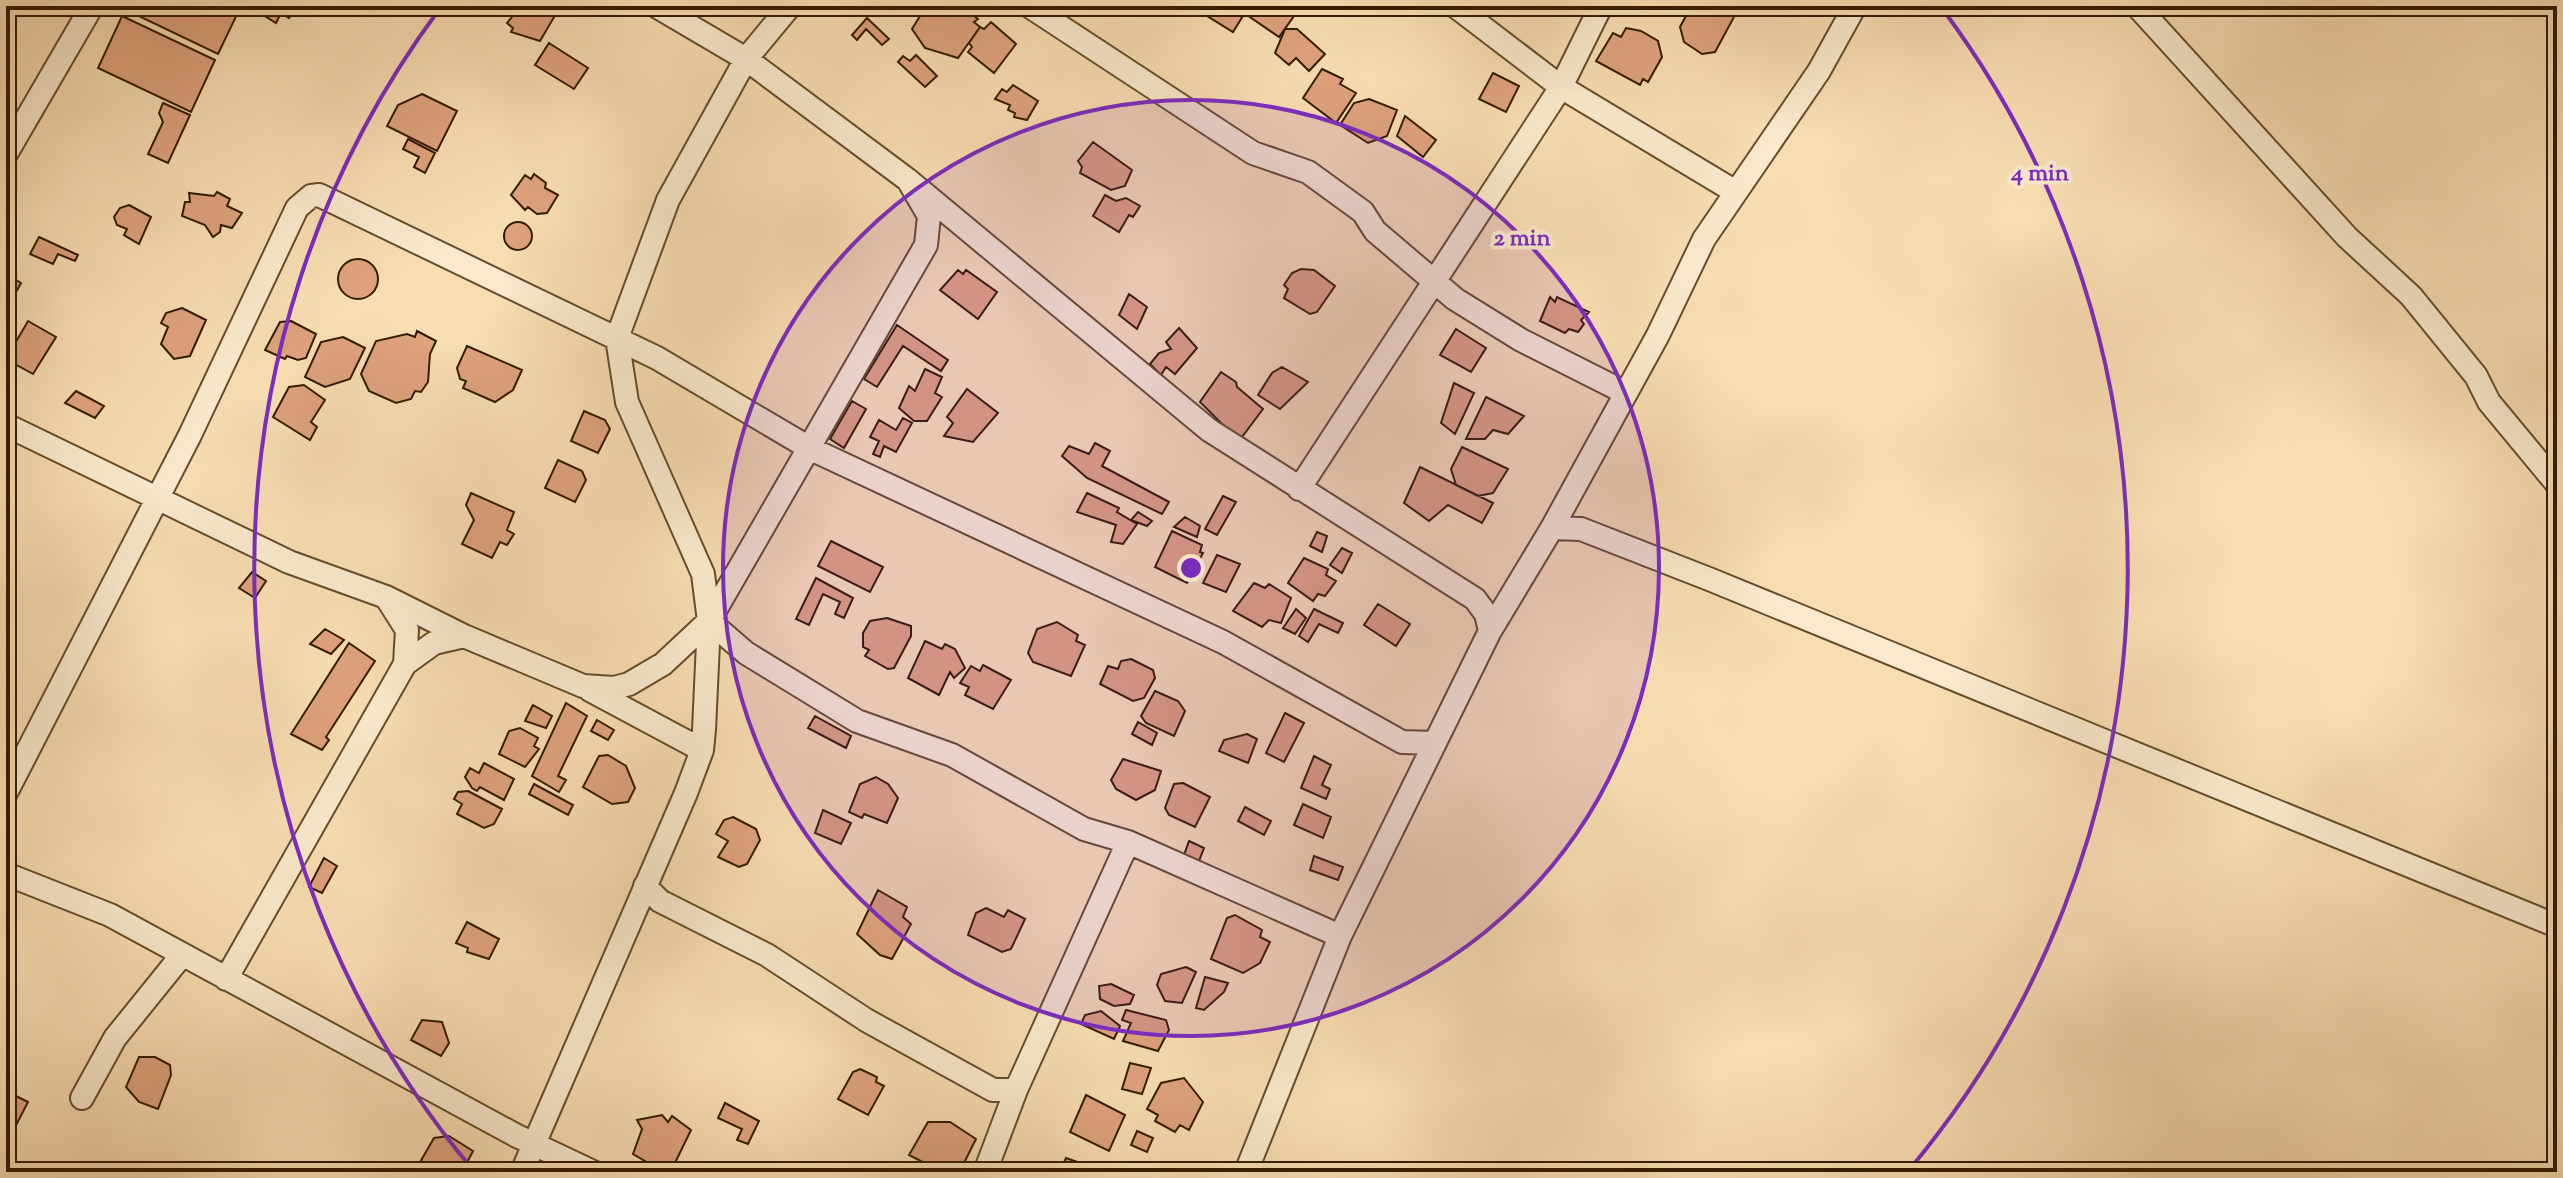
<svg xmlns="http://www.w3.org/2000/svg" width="2563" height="1178" viewBox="0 0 2563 1178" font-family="'Sorts Mill Goudy',serif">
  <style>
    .building { fill: #dea27d; stroke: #341b00; stroke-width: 2 }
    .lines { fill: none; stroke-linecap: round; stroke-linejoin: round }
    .street-casing { stroke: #654c2c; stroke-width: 26 }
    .street { stroke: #fae9cd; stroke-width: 22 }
    .ring { fill: none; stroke: #7b2cbf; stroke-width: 4 }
    .centre { fill: #7b2cbf; stroke: #fae9cd; stroke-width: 4 }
    .ring-label { font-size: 24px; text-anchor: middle; font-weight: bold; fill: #7b2cbf; stroke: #fae9cd; stroke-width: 8; stroke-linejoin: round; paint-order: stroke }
  </style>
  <rect width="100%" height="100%" fill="#f8ddb2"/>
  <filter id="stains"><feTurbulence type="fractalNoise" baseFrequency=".0025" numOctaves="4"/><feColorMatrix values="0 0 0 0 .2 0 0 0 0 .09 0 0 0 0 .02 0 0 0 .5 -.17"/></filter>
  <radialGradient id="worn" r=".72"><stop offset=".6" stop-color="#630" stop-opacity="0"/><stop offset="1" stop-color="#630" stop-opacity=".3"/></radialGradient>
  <path class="building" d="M118 6H241L218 54Z
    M249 6H296L289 18 281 13 276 23Z
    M521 6H546L557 12 540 41 511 32 513 28 507 23Z
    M935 6 942 11 948 7 955 11 963 8 978 19 974 22 980 27 958 58 925 48 912 29 925 8Z
    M1191 6H1249L1233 32Z
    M1253 6H1295L1299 9 1279 37 1247 15Z
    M1474 6H1496L1489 17Z
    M1697 6H1713L1734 17 1715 52 1702 54 1684 42 1680 27 1687 14 1693 13Z
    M122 16 215 60 191 112 98 68Z
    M867 18 889 39 882 45 866 29 857 40 852 35Z
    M991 22 1016 44 994 73 968 52 972 47 969 43 980 27 984 29Z
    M1626 28 1641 31 1658 41 1662 57 1648 82 1643 79 1640 85 1596 61 1613 33 1621 37Z
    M1285 29H1297L1325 54 1309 71 1296 58 1289 65 1275 53Z
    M549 43 588 68 574 89 535 65Z
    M916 55 937 76 925 87 898 62 903 56 910 61Z
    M1322 69 1343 79 1340 84 1356 93 1336 123 1303 98Z
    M1493 73 1519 86 1506 112 1479 99Z
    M1013 85 1038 101 1027 120 1014 117 1015 113 1008 110 1010 105 995 99 1002 89 1007 92Z
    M422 94 457 111 437 151 387 126 398 105Z
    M1369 99 1397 110 1387 136 1368 143 1340 125 1354 103Z
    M163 103 190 115 168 163 148 154 163 122 159 113Z
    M1405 116 1436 140 1423 157 1397 136Z
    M408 139 435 153 425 173 414 167 419 157 403 149Z
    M1093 142 1132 170 1125 186 1111 190 1080 173 1082 167 1078 161Z
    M534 174 546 183 545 188 558 195 547 213 537 214 528 207 525 210 511 195 525 175 531 179Z
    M217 192 230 199 227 206 242 213 232 228 221 225 220 232 213 237 205 225 182 216 185 202H190L189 193 214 196Z
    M1105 195 1116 201 1126 198 1140 206 1133 217 1129 215 1119 232 1093 216Z
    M129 205 151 217 139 244 124 235 127 229 117 225 114 217 120 208Z
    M504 236a14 14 0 1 1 28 0a14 14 0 1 1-28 0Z
    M39 237 78 255 75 261 58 254 53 264 30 254Z
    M338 279a20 20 0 1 1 40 0a20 20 0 1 1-40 0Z
    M1301 269 1314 270 1335 286 1317 312 1310 314 1284 298 1288 289 1284 285 1292 273Z
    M958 270 963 274 966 270 997 292 978 319 940 290Z
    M8 275 21 283 15 294 6 289Z
    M1129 294 1147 307 1137 329 1119 315Z
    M1550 297 1555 302 1557 297 1589 312 1581 320 1584 324 1578 332 1569 329 1565 333 1540 321Z
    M182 308 206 320 190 356 174 359 161 344 168 327 161 323 166 313Z
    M28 321 56 337 33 374 6 359Z
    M291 321 316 334 306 358 298 360 287 356 285 359 265 350 280 322Z
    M897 325 948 360 941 371 903 346 877 387 864 379Z
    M1179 328 1197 348 1175 374 1166 367 1161 375 1150 364 1159 353 1171 349 1166 342Z
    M1456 329 1486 348 1471 372 1440 355Z
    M417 331 436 341 430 354 428 382 421 392 415 391 411 399 396 403 369 391 361 374 376 341 407 334 415 337Z
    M343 337 365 348 350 379 325 387 305 377 321 342Z
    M467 346 522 370 513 390 495 402 463 388 466 381 460 379 457 368Z
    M1282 367 1308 382 1280 409 1258 395 1272 373Z
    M925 369 942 377 935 393 942 397 927 421H914L899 408 909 386 915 391Z
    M1221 372 1236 382 1237 387 1263 409 1239 441 1200 402Z
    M1454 383 1474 393 1455 434 1441 423Z
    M304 385 325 400 311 422 317 427 310 440 273 417 289 387Z
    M967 389 998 413 973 442 944 436 953 423 947 417Z
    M76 391 104 406 95 418 65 403Z
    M1486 397 1524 416 1508 434 1493 430 1485 439H1466Z
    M852 401 866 409 844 448 830 439Z
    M584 411 605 420 610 429 598 453 571 441Z
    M903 418 912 423 896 452 884 446 880 457 873 454 879 441 870 437 879 420 896 430Z
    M1095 443 1110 451 1102 466 1169 502 1162 514 1087 478 1062 456 1069 446 1089 454Z
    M1462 447 1508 469 1493 493 1478 496 1456 485 1451 469Z
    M558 460 582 471 586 480 575 502 545 488Z
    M1420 467 1493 503 1482 523 1448 505 1429 521 1404 503Z
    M471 493 514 512 507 530 514 534 507 545 500 542 492 558 462 544 474 520 466 505Z
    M1087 493 1119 508 1117 512 1137 524 1123 544 1111 542 1116 525 1077 512Z
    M1223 496 1236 502 1217 535 1205 529Z
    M1138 512 1152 521 1147 526 1131 520Z
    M1185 517 1200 526 1197 537 1174 527Z
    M1172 531 1202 545 1200 552 1203 553 1187 583 1155 567Z
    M1317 532 1327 536 1322 552 1310 546Z
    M831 541 883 567 870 592 818 566Z
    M1342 548 1352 553 1342 573 1330 565Z
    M1217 555 1240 564 1226 592 1203 583Z
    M1304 558 1328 569 1326 575 1336 581 1325 596 1318 594 1313 601 1288 583Z
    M252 572 266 581 255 598 239 588Z
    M816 578 853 598 844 618 835 614 840 602 823 594 809 625 796 619Z
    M1254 583 1265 588 1269 584 1291 598 1281 623 1269 620 1262 627 1233 611Z
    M1378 604 1410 624 1396 646 1364 625Z
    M1296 609 1306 618 1295 634 1283 628Z
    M1314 609 1343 623 1338 633 1319 624 1308 642 1299 636Z
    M887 618 911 626V636L894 668 888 669 865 656 869 650 863 647V633L870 621Z
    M1057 622 1078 635 1076 641 1085 645 1071 676 1033 662 1028 653 1037 629Z
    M325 629 344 640 331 654 310 644Z
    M925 641 942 649 945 644 955 649 965 668 954 678 950 672 939 695 908 678Z
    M349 643 375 661 326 737 329 740 322 750 291 734Z
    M1131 659 1153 670 1155 678 1144 698 1133 701 1100 684 1108 666 1118 669 1121 661Z
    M983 665 1011 680 993 709 965 695 969 687 960 683 971 666 980 671Z
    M1155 691 1178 701 1185 711 1174 736 1146 723 1141 716Z
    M566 703 587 716 558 776 566 780 559 792 532 776Z
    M533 705 552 716 546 728 525 721Z
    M1285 713 1304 723 1284 762 1266 753Z
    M815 716 851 736 846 748 808 728Z
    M597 720 614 730 608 740 591 731Z
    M1138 722 1157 733 1152 745 1132 734Z
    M520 728 538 738 534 746 539 749 525 767 499 754 509 731Z
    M1247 734 1257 739 1248 763 1219 751 1224 740Z
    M608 755 626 766 635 788 628 802 612 804 583 787 599 756Z
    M1314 756 1331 765 1322 785 1330 789 1326 799 1301 788Z
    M1123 759 1161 771 1155 790 1136 800 1116 789 1111 780Z
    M484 763 514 779 504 800 480 787 477 791 472 788 465 777 470 768 479 773Z
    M876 777 888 784 898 798 887 823 864 814 862 818 849 812 860 784Z
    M1183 783 1210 797 1195 827 1169 815 1165 808 1174 784Z
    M534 784 573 805 568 815 529 794Z
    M468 791 502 809 494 824 484 828 457 814 462 804 454 799 458 792Z
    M1303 804 1331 817 1323 838 1294 825Z
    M1245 807 1271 821 1264 835 1238 821Z
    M823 810 851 823 841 844 815 833Z
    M733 817 756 829 760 840 747 864 739 867 718 857 728 841 716 834 724 820Z
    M1189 841 1204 848 1199 861 1184 855Z
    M1314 856 1343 867 1338 880 1310 870Z
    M324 858 337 866 322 893 309 887Z
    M878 890 907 907 903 917 911 924 892 959 880 955 857 934Z
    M986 908 1004 917 1008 910 1025 919 1011 949 1002 952 968 935 976 913Z
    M1235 915 1262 930 1260 937 1270 942 1260 963 1243 973 1211 959 1227 918Z
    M467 922 499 939 489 959 467 952 468 948 456 943Z
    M1186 967 1196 972 1182 1003 1165 1001 1157 985 1161 974Z
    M1205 977 1228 983 1224 992 1204 1010 1196 1008Z
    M1111 984 1134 995 1130 1004 1114 1006 1100 999 1099 986Z
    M1126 1010 1166 1020 1169 1030 1158 1051 1123 1041 1131 1023 1122 1020Z
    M1101 1011 1120 1026 1114 1039 1081 1024 1085 1015Z
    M422 1020 442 1022 449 1043 441 1056 411 1040Z
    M139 1057H155L170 1065 171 1075 158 1109 139 1102 126 1087Z
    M1130 1063 1151 1068 1142 1094 1122 1089Z
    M860 1069 877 1077 876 1082 884 1086 868 1115 838 1099 853 1072Z
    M1184 1078 1203 1102 1189 1130 1180 1125 1175 1132 1155 1121 1158 1115 1147 1109 1161 1083Z
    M6 1091 28 1102 9 1139 6 1138Z
    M1086 1095 1125 1115 1109 1151 1070 1132Z
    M725 1103 759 1121 748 1144 737 1140 742 1129 718 1118Z
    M662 1115 668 1122 672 1116 691 1130 672 1169 662 1171 633 1154 642 1129 637 1120Z
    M928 1122H950L976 1139 963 1165 942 1172 909 1155Z
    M1137 1131 1153 1138 1147 1152 1131 1145Z
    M449 1136 473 1151 462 1172H431L419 1164 434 1138Z
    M1066 1158 1095 1168 1093 1172H1051L1052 1169 1060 1171Z"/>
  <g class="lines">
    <g class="street-casing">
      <path id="street" d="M656 6 746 59 908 180 1209 430 1475 599 1486 614 1490 631
        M1029 6 1253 153 1308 172 1363 212 1375 231 1455 299 1521 340 1626 393
        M1455 6 1561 87 1734 191
        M2137 6 2347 237 2411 296 2476 376 2489 402 2557 484
        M6 154 92 6
        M6 425 289 562 386 597 464 636 583 686 614 688 629 684 663 664 709 621 926 245 929 216 908 180
        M1299 489 1561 87 1601 6
        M1552 528 1581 529 1709 579 2557 926
        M388 600 407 630 405 664
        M709 621 746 653 857 721 952 755 1084 829 1128 842 1340 936
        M590 690 702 750
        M6 793 190 435 297 208 311 196 319 195 657 358 811 449 1223 642 1402 742 1435 743
        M6 874 110 915 517 1136 593 1172
        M645 886 660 901 767 955 866 1020 993 1090H1016
        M226 979 405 664 434 643 464 636
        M82 1098 115 1038 182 955
        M522 1172 686 793 702 750 704 730 709 621 703 574 627 402 617 338 668 200 746 59 790 6
        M985 1172 1016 1090 1128 842
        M1246 1172 1340 936 1490 631 1552 528 1658 335 1704 239 1819 71 1855 6"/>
    </g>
    <use href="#street" class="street"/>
  </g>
  <circle cx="1191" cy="568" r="468" fill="#7b2cbf" fill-opacity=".12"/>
  <g class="ring">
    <circle cx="1191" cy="568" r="468"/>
    <path d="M473 1170A937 937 0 0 1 438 11M1944 11A937 937 0 0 1 1909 1170"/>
  </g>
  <circle cx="1191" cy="568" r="12" class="centre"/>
  <g class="ring-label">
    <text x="2040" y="180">4 min</text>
    <text x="1522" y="245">2 min</text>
  </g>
  <rect width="2563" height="1178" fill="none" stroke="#f8ddb2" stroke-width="32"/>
  <rect x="8" y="8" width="2547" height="1162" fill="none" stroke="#341b00" stroke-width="4"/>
  <rect x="16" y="16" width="2531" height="1146" fill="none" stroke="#341b00" stroke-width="2"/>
  <rect width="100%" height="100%" filter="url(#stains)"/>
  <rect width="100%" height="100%" fill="url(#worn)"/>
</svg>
